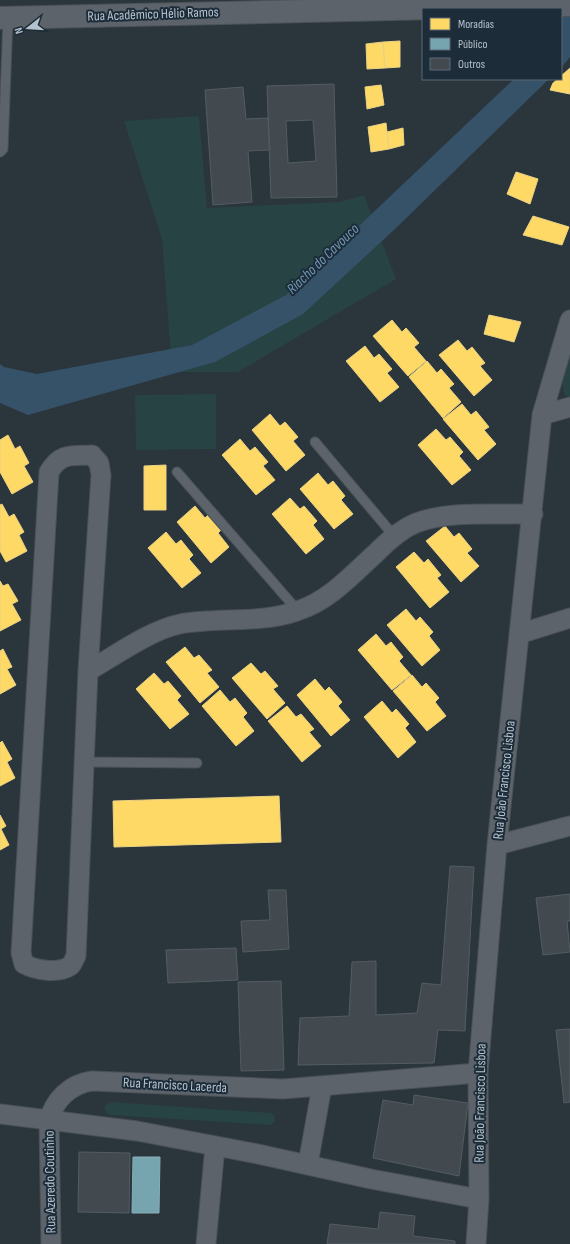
<svg xmlns="http://www.w3.org/2000/svg" width="570" height="1244" viewBox="0 0 570 1244" font-family="'Sofia Sans Condensed',sans-serif">
  <style>
    .green { fill: #274343 }
    .water { fill: #355269 }
    .homes { fill: #ffd966; stroke: #e9d285 }
    .public { fill: #76a5af; stroke: #89aeb8 }
    .building { fill: #424a50; stroke: #535c63; fill-rule: evenodd }
    .lines { fill: none; stroke-linecap: round; stroke-linejoin: round }
    .service-casing { stroke: #4a5156; stroke-width: 11 }
    .minor-casing { stroke: #4a5156; stroke-width: 21 }
    .tertiary-casing { stroke: #4a5156; stroke-width: 24 }
    .service { stroke: #5c636a; stroke-width: 9 }
    .minor { stroke: #5c636a; stroke-width: 19 }
    .tertiary { stroke: #5c636a; stroke-width: 22 }
    .labels { text-anchor: middle; dominant-baseline: central; stroke-width: 4; stroke-linejoin: round; paint-order: stroke }
    .street-label { font-size: 14px; fill: #b5c2cd; stroke: #1d2c39 }
    .water-label { font-size: 15px; font-style: italic; fill: #7297b4; stroke: #1d2c39 }
  </style>
  <rect width="100%" height="100%" fill="#2b353c"/>
  <path class="green" d="M199 116 207 208 339 202 364 195 396 279 238 372H172L162 239 124 121Z
    M570 355V398L564 394 562 382Z
    M216 394V449L136 450 135 395Z
    M111 1102 271 1113 274 1115 275 1121 271 1125 110 1115 106 1113 104 1106Z"/>
  <path class="water" d="M570 0V57L561 68V9Z
    M514 79H549L395 229 303 314 215 362 28 415 0 403V364L4 367 37 374 192 345 286 295Z"/>
  <path class="homes" d="M400 41V67L385 68 383 42Z
    M383 42 385 68 367 69 366 44Z
    M570 68V94L550 90 553 83 558 79H561V76Z
    M381 85 384 105 367 109 365 87Z
    M386 123 389 149 371 152 368 127Z
    M403 128 404 145 389 149 387 132Z
    M516 172 538 179 530 204 507 194Z
    M533 216 569 227 562 245 523 235Z
    M489 315 521 322 514 342 484 334Z
    M392 320 402 332 406 328 419 343 414 347 426 361 408 376 373 336Z
    M458 340 467 351 472 347 485 363 480 366 492 380 474 396 439 355Z
    M365 346 374 358 379 354 392 369 387 373 399 387 380 402 346 361Z
    M427 361 437 373 441 369 454 384 449 388 461 402 443 418 409 377Z
    M462 404 471 415 476 411 489 427 484 430 496 444 478 460 443 419Z
    M270 414 280 426 285 422 298 437 293 441 305 455 286 471 252 430Z
    M436 429 446 440 450 437 463 452 459 456 471 470 452 485 418 445Z
    M8 435 15 449 20 446 29 463 24 466 33 482 12 494 0 472V440Z
    M240 439 250 451 255 447 268 462 263 466 275 480 256 495 222 455Z
    M166 465V510H144V466Z
    M318 473 328 485 333 481 345 496 341 500 353 514 334 529 300 489Z
    M290 498 300 509 304 506 317 521 313 525 324 539 306 554 272 514Z
    M2 504 9 517 14 514 24 532 19 535 27 551 6 562 0 551V505Z
    M195 506 205 518 209 514 222 529 218 533 229 547 211 563 177 522Z
    M445 526 454 537 459 533 472 549 467 553 479 566 461 582 426 541Z
    M166 532 176 544 181 540 193 555 189 559 201 573 182 588 148 548Z
    M414 552 424 563 428 559 441 575 437 578 449 592 430 608 396 567Z
    M0 581 3 586 8 584 18 601 12 604 21 620 0 631Z
    M406 609 416 621 420 617 433 632 429 636 440 650 422 666 387 625Z
    M376 634 386 646 391 642 403 657 399 661 411 675 392 690 358 650Z
    M185 647 194 658 199 655 212 670 207 673 219 687 200 703 166 662Z
    M3 649 12 667 7 669 16 685 0 694V651Z
    M251 663 261 674 265 671 278 686 273 689 285 703 267 719 232 678Z
    M154 673 164 684 168 681 181 696 177 700 189 714 170 729 136 689Z
    M412 675 422 687 426 683 439 698 435 702 446 716 427 731 393 691Z
    M315 679 325 691 329 687 342 702 338 706 350 720 331 736 297 695Z
    M220 690 230 702 235 698 247 713 243 717 254 731 236 746 202 706Z
    M382 701 392 713 396 709 409 724 405 728 416 742 398 758 364 717Z
    M287 706 296 717 301 714 314 729 309 732 321 746 302 762 268 721Z
    M2 741 12 759 7 762 15 778 0 786V743Z
    M279 796 281 842 114 847 113 801Z
    M0 815 6 826 1 829 9 845 0 850Z"/>
  <path class="public" d="M133 1157H160L159 1213H132Z"/>
  <path class="building" d="M334 84 337 197 271 198 267 86ZM313 120 316 161 288 163 286 121Z
    M243 87 246 119 268 118 270 150 248 151 252 202 213 205 205 90Z
    M450 866 474 867 465 1031 438 1030 434 1063 298 1065 300 1018 349 1016 352 962 376 961V1015L417 1013 422 983 441 985Z
    M268 890H286L289 949 243 952 241 921 270 920Z
    M570 894V921H567L570 952 543 955 536 898Z
    M236 948 238 980 168 983 166 950Z
    M281 981 284 1070 241 1071 238 982Z
    M570 1029V1102L564 1103 556 1030Z
    M414 1095 468 1103 459 1176 373 1158 383 1100 413 1105Z
    M79 1152 130 1153 129 1213 78 1212Z
    M380 1212 415 1216 413 1236 455 1241V1244H327L330 1224 378 1229Z"/>
  <g class="lines">
    <g class="service-casing">
      <path id="service" d="M0 152 3 149 8 18
        M315 442 394 536
        M177 472 298 611
        M85 762 197 763"/>
    </g>
    <g class="minor-casing">
      <path id="minor" d="M542 415 570 407
        M92 455 99 463 101 475 88 671 76 956C74 959 73 964 70 966 58 974 35 970 24 964L21 953 49 472C61 452 72 456 92 455Z
        M519 634 570 618
        M88 671C115 656 150 630 180 624 218 617 260 624 297 611 329 601 353 574 377 552 388 541 401 529 416 523 449 510 497 515 533 514
        M497 845 570 826
        M0 1114 137 1131 258 1154 371 1179 479 1199
        M308 1164 322 1086
        M51 1244 49 1121C54 1099 71 1084 92 1081L283 1089 478 1073
        M206 1244 215 1146
        M476 1244 479 1199 478 1073 497 845 542 415 570 320"/>
    </g>
    <g class="tertiary-casing">
      <path id="tertiary" d="M0 18 570 5"/>
    </g>
    <use href="#service" class="service"/>
    <use href="#minor" class="minor"/>
    <use href="#tertiary" class="tertiary"/>
  </g>
  <g class="labels">
    <g class="street-label">
      <text transform="translate(153 14) rotate(-2)">Rua Acadêmico Hélio Ramos</text>
      <text transform="translate(504 780) rotate(-84)">Rua João Francisco Lisboa</text>
      <text transform="translate(175 1085) rotate(3)">Rua Francisco Lacerda</text>
      <text transform="translate(480 1103) rotate(-89)">Rua João Francisco Lisboa</text>
      <text transform="translate(50 1182) rotate(-91)">Rua Azeredo Coutinho</text>
    </g>
    <g class="water-label">
      <text transform="translate(323 259) rotate(-44)">Riacho do Cavouco</text>
    </g>
  </g>
  <rect x="422" y="8" width="140" height="72" fill="#1d2c39" stroke="#5a6874"/>
  <rect x="430" y="18" width="20" height="12" fill="#ffd966" stroke="#5a6874"/>
  <text x="458" y="28" font-size="12" fill="#b5c2cd">Moradias</text>
  <rect x="430" y="38" width="20" height="12" fill="#76a5af" stroke="#5a6874"/>
  <text x="458" y="48" font-size="12" fill="#b5c2cd">Público</text>
  <rect x="430" y="58" width="20" height="12" fill="#424a50" stroke="#5a6874"/>
  <text x="458" y="68" font-size="12" fill="#b5c2cd">Outros</text>
  <g transform="translate(28 28) rotate(253)" stroke="#1d2c39" stroke-width="3" paint-order="stroke">
  <path d="M0-3L7 15L0 10L-7 15Z" fill="#b5c2cd"/>
  <text y="-6" font-size="11" font-weight="bold" text-anchor="middle" fill="#b5c2cd">N</text>
  </g>
</svg>
